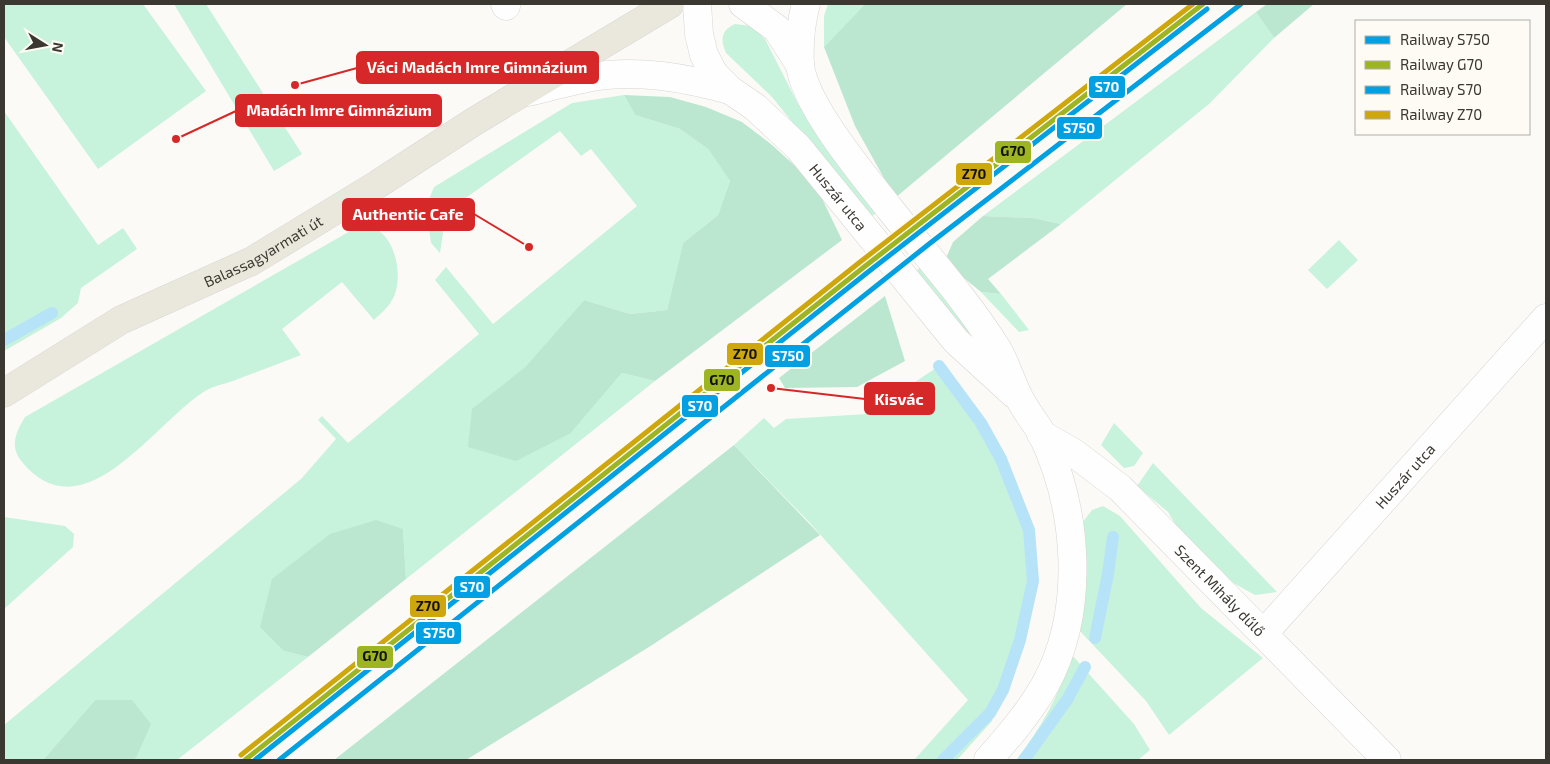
<svg xmlns="http://www.w3.org/2000/svg" width="1550" height="764" viewBox="0 0 1550 764" font-family="'Exo 2',sans-serif">
  <style>
    .green { fill: #c7f2dc }
    .forest { fill: #bbe7d0 }
    .lines { fill: none; stroke-linecap: round; stroke-linejoin: round }
    .stream { stroke: #b7e3f9; stroke-width: 12 }
    .minor-casing { stroke: #d7d5d1; stroke-width: 29 }
    .major-casing { stroke: #d7d6d3; stroke-width: 29 }
    .minor { stroke: #fffefe; stroke-width: 28 }
    .major { stroke: #eae8dd; stroke-width: 28 }
    .rail-1-casing { stroke: #fefbf5; stroke-width: 9 }
    .rail-2-casing { stroke: #fefbf5; stroke-width: 9 }
    .rail-3-casing { stroke: #fefbf5; stroke-width: 9 }
    .rail-4-casing { stroke: #fefbf5; stroke-width: 9 }
    .rail-1 { stroke: #00a0e3; stroke-width: 5 }
    .rail-2 { stroke: #9eb522; stroke-width: 5 }
    .rail-3 { stroke: #00a0e3; stroke-width: 5 }
    .rail-4 { stroke: #cda70c; stroke-width: 5 }
    .labels { text-anchor: middle; dominant-baseline: central; stroke-width: 5; stroke-linejoin: round; paint-order: stroke }
    .street-label { font-size: 15px; fill: #3b3832; stroke: #fefbf5 }
    .leader { fill: none; stroke: #d62828; stroke-width: 2 }
    .callout-dot { fill: #d62828; stroke: #fefbf5; stroke-width: 2 }
    .callout { fill: #d62828; stroke: #d62828; stroke-width: 2 }
    .callout-label { font-size: 16px; text-anchor: middle; font-weight: bold; fill: #fff }
    .line-badge { stroke: #fefbf5; stroke-width: 2 }
    .badge-label { font-size: 14px; text-anchor: middle; font-weight: bold; fill: #fff }
    .pale-badge-label { font-size: 14px; text-anchor: middle; font-weight: bold; fill: #111 }
  </style>
  <rect width="100%" height="100%" fill="#fcfaf7"/>
  <path class="green" d="M4 4H143L206 91 98 169 4 37Z
    M174 4H206L302 154 274 171Z
    M828 4H865L824 47V16Z
    M1256 12 1274 38 1209 104 1061 224 1033 218 983 216Z
    M735 24 751 26 765 39 798 104 878 211 870 218 772 97 726 53C720 40 721 30 735 24Z
    M624 95 635 115 680 129 708 149 730 181 718 215 683 243 667 310 630 314 584 300 525 367 473 409 571 433 622 373 655 381 406 579 403 529 284 651 308 657 177 760H132L136 758 132 700H95L43 760H4V725L301 479 336 439 318 420 322 416 348 443 479 334 435 280 446 267 493 324 637 206 591 149 581 156 560 131 446 212 440 253 431 243 426 207 434 187 572 103Z
    M4 111 98 245 123 228 137 249 81 288 78 303 61 318 4 351Z
    M359 226C364 227 370 226 374 228 397 238 404 281 392 300 388 308 380 314 374 320L342 282 282 329 301 355C279 364 256 372 233 381 224 384 213 386 205 391 154 423 83 536 22 462 9 446 16 432 25 417Z
    M1339 240 1358 260 1327 289 1308 270Z
    M922 266 974 338 961 331 915 272Z
    M981 292 1001 294 1029 330 1019 332Z
    M939 366 981 423 1001 459 1029 530 1033 585 1020 640 992 721 957 760H914L968 700 809 522 734 445 764 418 774 428 786 419 867 414Z
    M1114 423 1143 453 1134 466 1124 468 1101 445Z
    M1153 463 1277 592 1255 595 1226 579 1184 539 1168 512 1137 486Z
    M1103 506 1120 516 1201 608 1263 658 1169 735 1146 701 1078 629 1082 523 1092 510Z
    M4 517 65 526 74 534 73 547 4 609Z
    M1072 655 1134 724 1150 750 1138 760H1016C1041 729 1060 693 1072 655Z"/>
  <path class="forest" d="M865 4H1127L895 198 855 126 824 47Z
    M1267 4H1314L1274 38 1256 12Z
    M624 95 670 97 706 107 742 122 772 145 815 184 842 240 655 381 622 373 571 433 516 461 468 447 472 409 525 367 584 300 630 314 667 310 683 243 718 215 730 181 708 149 680 129 635 115Z
    M983 216 1033 218 1061 224 988 279 1001 294 981 292 959 274 946 258 953 242Z
    M885 296 905 361 857 387 785 388 779 378Z
    M734 445 820 535 649 647 466 760H334Z
    M376 520 403 529 406 579 308 657 284 651 260 627 272 579 330 534Z
    M95 700H132L151 724 136 758 132 760H43Z"/>
  <g class="lines">
    <path class="stream" d="M4 340 52 313
      M939 366 981 423 1001 459 1029 530 1033 581 1020 640 1003 690 990 713 943 760
      M1095 638 1108 574 1113 537
      M1024 760 1067 700 1085 667"/>
    <g class="minor-casing">
      <g id="minor">
        <path d="M505 4 506 6"/>
        <path id="s1" d="M697 4 699 34 704 55 714 74 730 90 755 107 798 147 956 341 1014 394"/>
        <path d="M743 4 777 29 800 65"/>
        <path d="M806 4C801 22 799 45 800 64 803 104 865 177 890 209 926 255 965 298 996 347 1007 364 1011 384 1021 401 1027 413 1036 423 1042 434 1078 509 1086 610 1045 685 1029 713 1009 736 988 760"/>
        <path d="M528 92C549 87 571 81 592 77 638 69 686 78 730 90"/>
        <path id="s2" d="M1041 434 1074 453 1120 488 1387 760"/>
        <path id="s3" d="M1264 633 1546 318"/>
      </g>
    </g>
    <g class="major-casing">
      <g id="major">
        <path id="s4" d="M4 393 121 320 252 261 378 184 475 121 670 4"/>
      </g>
    </g>
    <use href="#minor" class="minor"/>
    <use href="#major" class="major"/>
    <g class="rail-1-casing">
      <path id="rail-1" d="M279 760 929 244 1241 4"/>
    </g>
    <g class="rail-2-casing">
      <path id="rail-2" d="M245 760 864 267 1203 4"/>
    </g>
    <g class="rail-3-casing">
      <path id="rail-3" d="M255 760 868 272 1207 9"/>
    </g>
    <g class="rail-4-casing">
      <path id="rail-4" d="M241 755 860 262 1193 4"/>
    </g>
    <use href="#rail-1" class="rail-1"/>
    <use href="#rail-2" class="rail-2"/>
    <use href="#rail-3" class="rail-3"/>
    <use href="#rail-4" class="rail-4"/>
  </g>
  <g class="labels">
    <g class="street-label">
      <text stroke="none"><textPath href="#s1" startOffset="249">Huszár utca</textPath></text>
      <text stroke="none"><textPath href="#s4" startOffset="296">Balassagyarmati út</textPath></text>
      <text stroke="none"><textPath href="#s3" startOffset="211">Huszár utca</textPath></text>
      <text stroke="none"><textPath href="#s2" startOffset="239">Szent Mihály dűlő</textPath></text>
    </g>
  </g>
  <path class="leader" d="M295 85L357 68M176 139L236 111M529 247L474 214M771 388L865 399"/>
  <g class="callout-dot">
    <circle cx="295" cy="85" r="5"/>
    <circle cx="176" cy="139" r="5"/>
    <circle cx="529" cy="247" r="5"/>
    <circle cx="771" cy="388" r="5"/>
  </g>
  <g class="callout">
    <rect x="357" y="52" width="241" height="31" rx="5"/>
    <rect x="236" y="95" width="205" height="31" rx="5"/>
    <rect x="343" y="199" width="131" height="31" rx="5"/>
    <rect x="865" y="383" width="69" height="31" rx="5"/>
  </g>
  <g class="callout-label">
    <text x="477" y="73">Váci Madách Imre Gimnázium</text>
    <text x="339" y="116">Madách Imre Gimnázium</text>
    <text x="408" y="220">Authentic Cafe</text>
    <text x="899" y="405">Kisvác</text>
  </g>
  <g class="line-badge">
    <rect x="1088" y="75" width="38" height="24" rx="5" fill="#00a0e3"/>
    <rect x="1056" y="116" width="47" height="24" rx="5" fill="#00a0e3"/>
    <rect x="994" y="140" width="38" height="24" rx="5" fill="#9eb522"/>
    <rect x="955" y="162" width="38" height="24" rx="5" fill="#cda70c"/>
    <rect x="726" y="342" width="38" height="24" rx="5" fill="#cda70c"/>
    <rect x="764" y="344" width="47" height="24" rx="5" fill="#00a0e3"/>
    <rect x="703" y="368" width="38" height="24" rx="5" fill="#9eb522"/>
    <rect x="681" y="394" width="38" height="24" rx="5" fill="#00a0e3"/>
    <rect x="453" y="575" width="38" height="24" rx="5" fill="#00a0e3"/>
    <rect x="409" y="594" width="38" height="24" rx="5" fill="#cda70c"/>
    <rect x="415" y="621" width="47" height="24" rx="5" fill="#00a0e3"/>
    <rect x="356" y="645" width="38" height="24" rx="5" fill="#9eb522"/>
  </g>
  <g class="badge-label">
    <text x="1107" y="92">S70</text>
    <text x="1079" y="133">S750</text>
    <text x="788" y="361">S750</text>
    <text x="700" y="411">S70</text>
    <text x="472" y="592">S70</text>
    <text x="439" y="638">S750</text>
  </g>
  <g class="pale-badge-label">
    <text x="1013" y="156">G70</text>
    <text x="974" y="179">Z70</text>
    <text x="745" y="359">Z70</text>
    <text x="722" y="385">G70</text>
    <text x="428" y="611">Z70</text>
    <text x="375" y="661">G70</text>
  </g>
  <rect width="1550" height="764" fill="none" stroke="#3b3832" stroke-width="10"/>
  <rect x="1355" y="20" width="175" height="115" fill="#fefbf5" stroke="#b0ada7"/>
  <rect x="1365" y="36" width="25" height="8" fill="#00a0e3" stroke="#b0ada7"/>
  <text x="1400" y="45" font-size="15" fill="#3b3832">Railway S750</text>
  <rect x="1365" y="61" width="25" height="8" fill="#9eb522" stroke="#b0ada7"/>
  <text x="1400" y="70" font-size="15" fill="#3b3832">Railway G70</text>
  <rect x="1365" y="86" width="25" height="8" fill="#00a0e3" stroke="#b0ada7"/>
  <text x="1400" y="95" font-size="15" fill="#3b3832">Railway S70</text>
  <rect x="1365" y="111" width="25" height="8" fill="#cda70c" stroke="#b0ada7"/>
  <text x="1400" y="120" font-size="15" fill="#3b3832">Railway Z70</text>
  <g transform="translate(45 45) rotate(101)" stroke="#fefbf5" stroke-width="4" paint-order="stroke">
  <path d="M0-4L9 19L0 12L-9 19Z" fill="#3b3832"/>
  <text y="-8" font-size="14" font-weight="bold" text-anchor="middle" fill="#3b3832">N</text>
  </g>
</svg>
